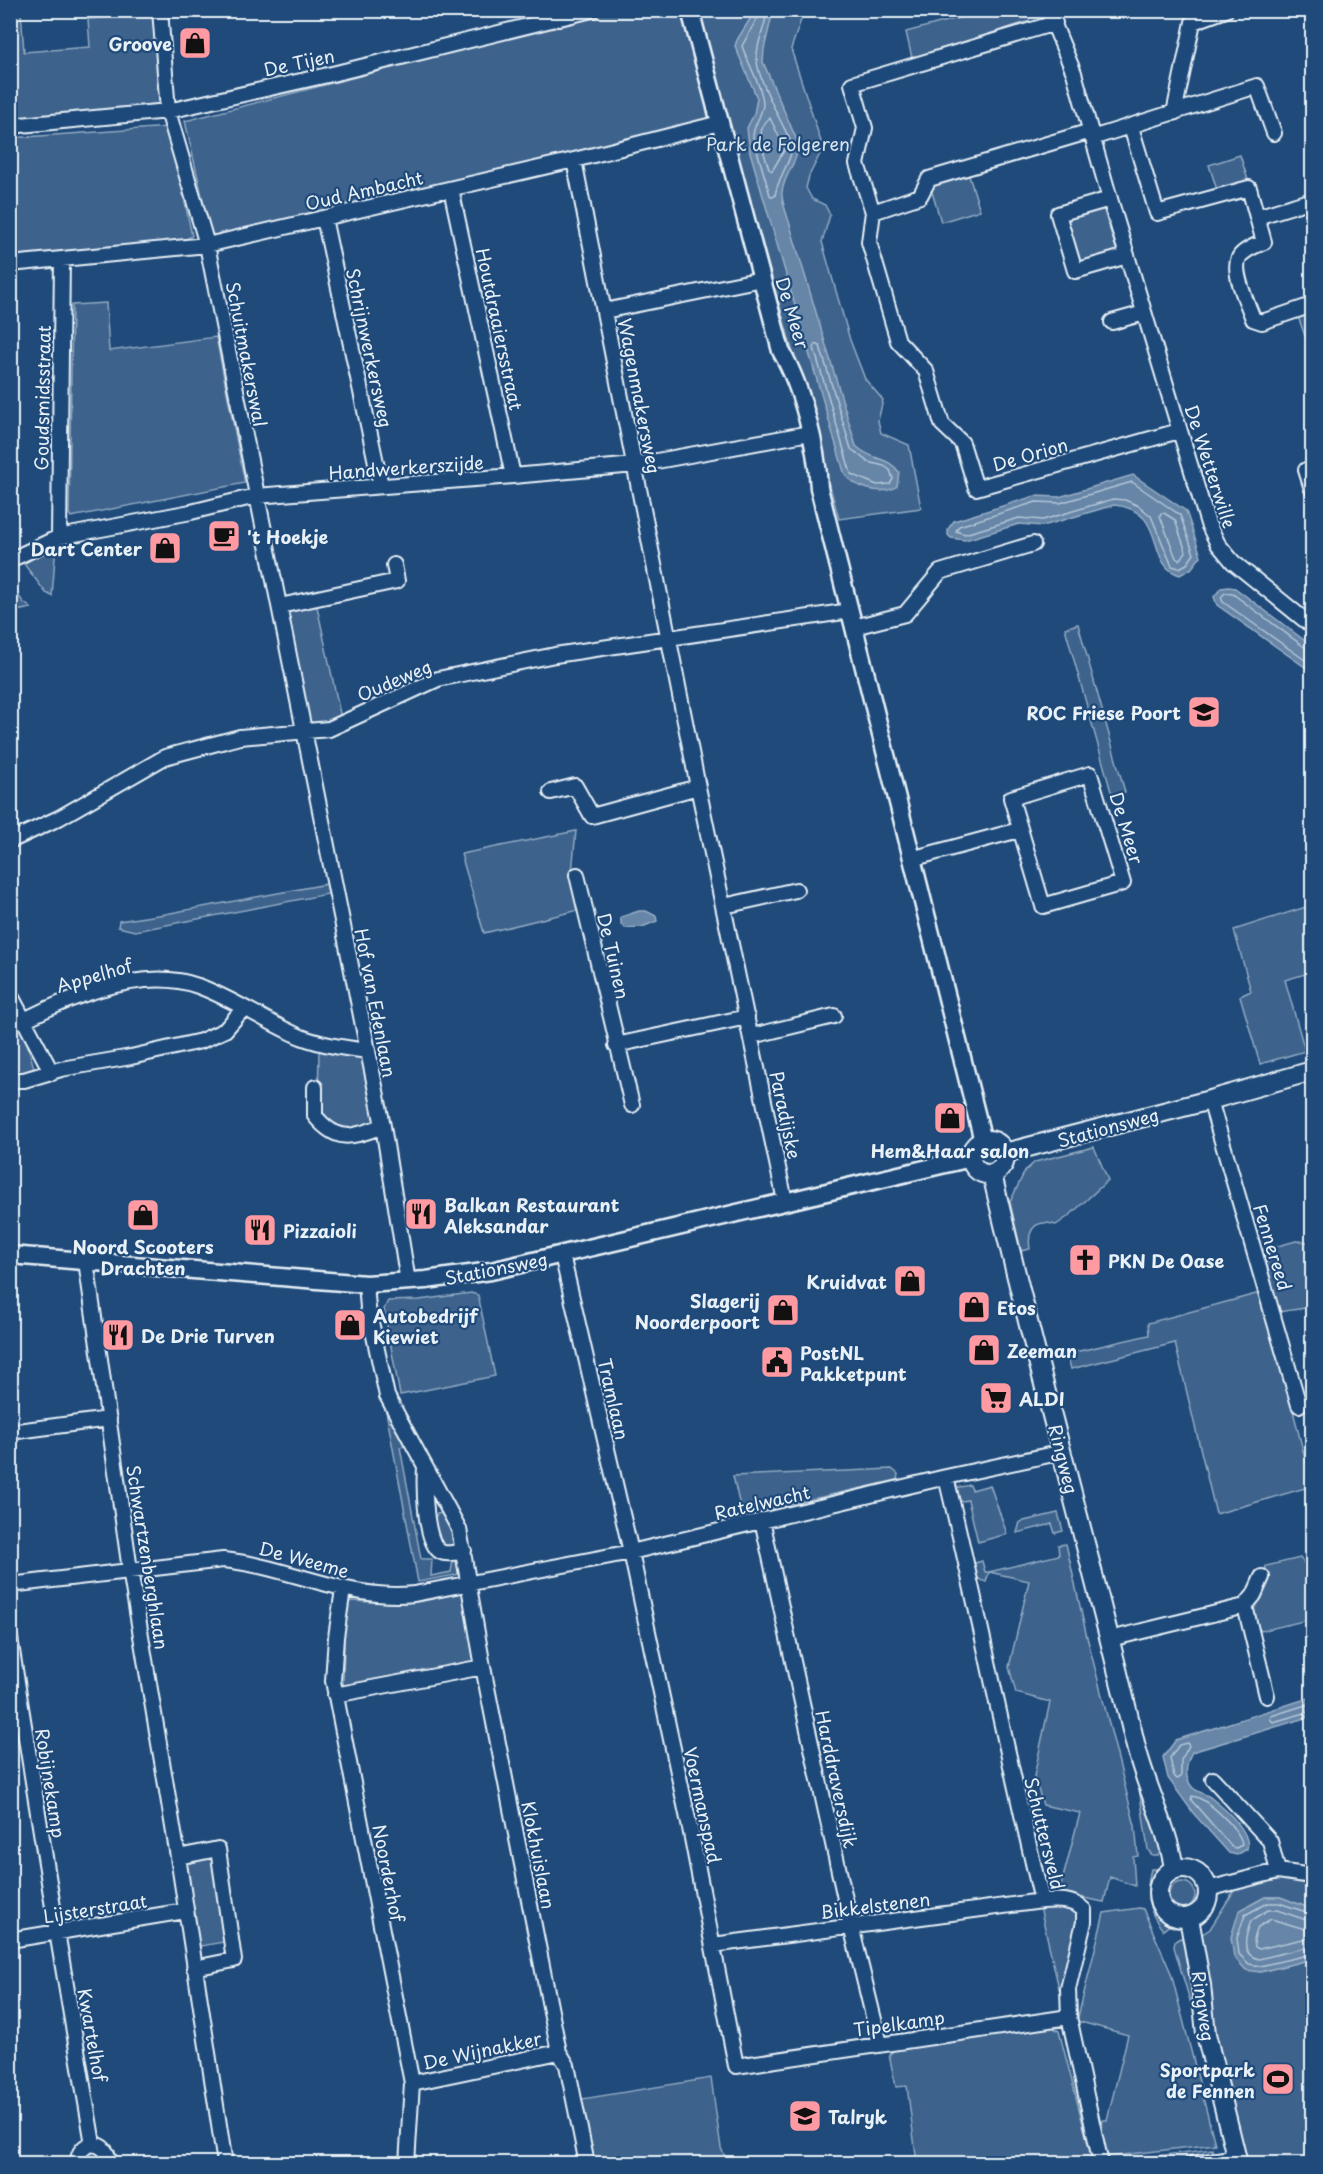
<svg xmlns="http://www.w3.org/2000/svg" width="1323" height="2174" viewBox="0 0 1323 2174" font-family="'Playpen Sans',sans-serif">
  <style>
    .green { fill: #3c628c; stroke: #92aac2; stroke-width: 1.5 }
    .water { fill: #6685a7; stroke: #9ab0c7; stroke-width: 1.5 }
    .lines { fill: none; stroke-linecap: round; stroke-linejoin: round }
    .shore { stroke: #b4c6d8; stroke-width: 1.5 }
    .minor-casing { stroke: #e8f1f8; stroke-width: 18 }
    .tertiary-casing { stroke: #e8f1f8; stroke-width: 21 }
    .secondary-casing { stroke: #e8f1f8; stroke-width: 22 }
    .minor { stroke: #1f4a7a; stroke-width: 14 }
    .tertiary { stroke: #1f4a7a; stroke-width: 16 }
    .secondary { stroke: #1f4a7a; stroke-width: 18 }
    .labels { text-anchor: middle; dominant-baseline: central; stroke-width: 4.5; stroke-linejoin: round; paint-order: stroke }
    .poi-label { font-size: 18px; font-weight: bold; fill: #e8f1f8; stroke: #1f4a7a; text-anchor: start }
    .street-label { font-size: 18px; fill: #e8f1f8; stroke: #1f4a7a }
    .park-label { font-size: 18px; fill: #d7e3ed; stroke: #1f4a7a }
  </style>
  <rect width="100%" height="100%" fill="#1f4a7a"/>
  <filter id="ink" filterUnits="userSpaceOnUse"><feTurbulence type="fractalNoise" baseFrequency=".0167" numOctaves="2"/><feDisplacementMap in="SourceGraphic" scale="12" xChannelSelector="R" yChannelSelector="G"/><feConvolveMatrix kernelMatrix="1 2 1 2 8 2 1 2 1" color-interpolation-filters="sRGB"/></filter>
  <g filter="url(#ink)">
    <path class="green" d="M682 10 712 122 212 240 185 121 612 11Z
      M988 10 1024 11 1030 21 912 58 906 32Z
      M11 11H21L24 52 90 47 88 19 155 14 164 107 11 118Z
      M698 11H804L791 49 823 148 809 176 806 188 812 199 825 205 830 215 822 242 850 340 865 379 883 400 878 421 881 433 909 445 921 508 839 519Z
      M169 127 192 236 186 239 157 245 11 256V138Z
      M1240 155 1248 180 1217 190 1209 165Z
      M968 173 980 210 941 222 930 185Z
      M1102 205 1118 255 1078 265 1063 216Z
      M106 303 109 351 216 337 245 483 71 517 69 514 72 305Z
      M1312 309V355L1297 314Z
      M56 544 52 596 46 593 24 564Z
      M10 583 23 602 31 608 11 612Z
      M316 602 341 718 327 724 308 726 286 608Z
      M1078 624 1125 792 1112 795 1065 628Z
      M576 831 572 872 579 910 484 933 461 854Z
      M327 884 328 894 135 931 118 927 119 921 165 914Z
      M1312 905V972L1285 980 1305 1051 1260 1064 1240 996 1251 991 1234 930Z
      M15 998 35 1072 11 1075 10 1000Z
      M319 1049 364 1054 378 1125 344 1131 324 1119 318 1108Z
      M1094 1147 1108 1180 1069 1216 1056 1225C1035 1218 1027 1230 1030 1249L1021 1251 1010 1202 1025 1171 1035 1162Z
      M1296 1241 1312 1242V1307L1278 1312 1259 1251Z
      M471 1293 478 1295 495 1376 400 1395 384 1309 388 1301 419 1300Z
      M1260 1293 1290 1399 1312 1486 1216 1514 1175 1343 1071 1369 1069 1361 1071 1353 1149 1335 1148 1323Z
      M385 1406 408 1446 400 1447 421 1559H432L431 1576 451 1572 453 1560 461 1561V1574L418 1582Z
      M892 1469 898 1474 897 1480 742 1515 733 1476Z
      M970 1485 972 1490 990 1485 1007 1534 978 1542 968 1500 958 1502 955 1488Z
      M443 1513 457 1535 456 1547 447 1548 436 1540 433 1520 437 1514Z
      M1058 1513 1063 1531 1055 1533 1052 1524 1017 1533 1020 1522Z
      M1066 1544 1086 1633 1135 1826 1138 1856 1133 1857 1135 1886 1110 1877 1104 1902 1059 1893 1080 1813 1043 1805 1034 1776 1050 1702 1016 1693 1009 1667 1029 1581 989 1572 986 1582C975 1579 975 1574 972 1564L982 1561 985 1572H989L1059 1555 1058 1545Z
      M1300 1558 1312 1573V1619L1261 1631C1241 1609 1262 1601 1265 1582 1266 1577 1265 1571 1266 1566Z
      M460 1593 465 1595 476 1654 473 1660 467 1664 347 1687 343 1684 345 1608V1604L349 1601 402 1603 423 1601Z
      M1139 1788 1162 1847 1158 1855H1152L1148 1850Z
      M212 1857 224 1942 195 1947 184 1863Z
      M1151 1869H1164C1148 1886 1152 1911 1174 1922L1163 1930C1147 1911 1145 1893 1151 1869Z
      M1285 1875 1312 1883V1909L1280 1897H1265L1239 1911 1260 1972 1312 1959V2163H1247L1213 2042 1203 1942 1201 1935 1210 1929 1235 1889Z
      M1169 1895a13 13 0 1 1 26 0a13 13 0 1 1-26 0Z
      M1069 1906 1078 1913V1919L1061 1997 1040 1907Z
      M1139 1908 1143 1909 1171 1973 1215 2144 1106 2157C1103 2144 1101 2134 1103 2120H1107L1128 2035 1077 2021 1104 1913Z
      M1180 1938 1186 1940 1197 2024 1174 1947 1175 1941Z
      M1051 2026 1059 2031 1092 2159 1062 2164 917 2163 907 2086 896 2087 889 2055 894 2050Z
      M711 2078 721 2148 728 2163H595L582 2099Z
      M1212 2149 1214 2156 1150 2163 1108 2162Z"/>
    <path class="water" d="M755 11H773L764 49 763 62 798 143C799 161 784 174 782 192 780 199 790 222 792 232L856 446C871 461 888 456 899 472L897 486C884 497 850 487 844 472L750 152 747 128 754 114 757 98 735 46 737 40Z
      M1133 475 1186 511 1201 556 1191 569 1180 575C1144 565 1169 510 1114 505L1043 526 1019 524 965 540 951 538 948 535V529L954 521 1035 496 1059 497Z
      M1229 587 1235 588 1312 646V672L1217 605 1214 597 1221 588Z
      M639 911H646L656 916 657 921 642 927 625 928 621 924V917Z
      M1312 1697V1716L1192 1752C1186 1763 1183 1778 1193 1788 1198 1792 1205 1794 1210 1797 1224 1808 1252 1831 1247 1849L1237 1855 1229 1853 1194 1814 1168 1778 1163 1757 1176 1740Z
      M1265 1897H1280L1312 1909V1959L1260 1972 1246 1970 1234 1957 1231 1937 1239 1911Z"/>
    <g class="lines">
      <path class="shore" d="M759 10V15L742 46C747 61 764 91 763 105 761 118 753 125 753 137L770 195 772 197 775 196C777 178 793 160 792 144 783 125 758 80 757 61 755 44 766 28 767 10
        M770 118 785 149 772 171 769 169C764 152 753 130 770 118Z
        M816 344 820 346 851 449 868 462 884 466 890 470 893 479 890 484 877 485 851 474 814 348Z
        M1132 482 1180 515 1194 554 1187 564 1179 568 1172 566 1151 516 1139 506 1125 500 1113 499 1043 520 1019 518 965 534 956 531 959 526 1036 502 1060 503Z
        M1161 513H1164L1175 520 1186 552 1179 560 1176 558 1160 516Z
        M1312 650 1307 649 1233 594 1225 593 1221 597 1223 602 1312 665
        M1312 1703 1271 1716 1270 1719 1273 1722 1312 1711
        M1187 1743 1189 1746 1181 1760V1777L1177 1779 1174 1776 1170 1758 1179 1745Z
        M1192 1796C1207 1798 1242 1831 1242 1845L1236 1848 1232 1847 1191 1800Z
        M1312 1914 1279 1903H1267L1245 1915 1237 1938 1239 1954 1249 1964 1260 1966 1312 1954
        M1312 1922 1277 1910H1268L1251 1921C1246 1934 1239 1955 1259 1959L1312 1946
        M1312 1931 1271 1919 1258 1927 1254 1939 1255 1947 1259 1949 1312 1937"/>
      <g class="minor-casing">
        <path id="minor" d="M160 10 168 111 207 245 383 1126 408 1282
          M1048 10 1074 73 1110 199 1208 524 1218 544 1233 562 1312 626
          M1310 10 1312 16
          M1055 23 852 84 865 128 857 164 873 212 869 242 898 341 926 371 942 424 962 443 976 488 1179 431
          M1174 113 1193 22 1226 10
          M10 126 168 111 332 74 592 10
          M1131 127 1157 213 1249 188 1257 217 1312 200
          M1092 138 1257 86 1274 133
          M574 160 698 787 785 1201
          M451 189 513 476
          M1110 199 1058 214 1075 271 1127 256
          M873 212 920 196 929 179 1091 131
          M1257 217 1264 242C1257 245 1249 248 1243 253 1227 265 1248 303 1253 319L1262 322 1312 305
          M324 218 381 486
          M10 264 207 245 574 160 720 123
          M604 311 762 279
          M1112 322 1144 313
          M1312 468 1306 470 1312 489
          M59 537 62 259
          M10 560 59 537 191 512 256 496 513 476 635 465 810 433
          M280 606 397 581 394 565
          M854 627 905 614 940 572 1033 544
          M1090 774 1123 883 1043 906 1011 798Z
          M551 792 575 786 592 816 698 787
          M10 841 59 818 165 757 240 737 329 729 438 679 555 655 850 611
          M911 859 1019 830
          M577 875 632 1105
          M724 906 796 890
          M10 994 52 1073
          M24 1020C72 996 145 966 198 986 234 999 266 1022 301 1037 322 1045 345 1048 368 1051
          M752 1036 834 1016
          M616 1045 747 1017
          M10 1080H24L61 1069 131 1057 201 1041 225 1030 244 1008
          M315 1087V1116C338 1144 352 1137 383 1126
          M1210 1100 1299 1405
          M562 1255 631 1552 691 1833 736 2066 1069 2017
          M86 1261 130 1570 178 1857 225 2164
          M366 1284 368 1308 387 1396 459 1529 483 1667 559 2052 567 2065 587 2164
          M10 1432 109 1419
          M425 1467C424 1484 424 1544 441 1552 447 1555 457 1552 464 1551
          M946 1477C980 1618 1008 1760 1042 1901 1057 1900 1073 1899 1084 1910V1922L1068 1989 1069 2017 1101 2164
          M762 1520 851 1926 880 2044
          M10 1585 223 1560C288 1566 348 1601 414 1594L631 1552 946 1477 1063 1452
          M343 1589 336 1637 333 1681 412 2083 407 2164
          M1245 1606 1254 1595 1262 1577
          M10 1638 57 1932 93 2144
          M1110 1639 1245 1606 1267 1696
          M335 1695 483 1667
          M1213 1779 1270 1841 1278 1871
          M178 1857 218 1849 234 1960 194 1968
          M1208 1889 1278 1871 1312 1876
          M10 1940 185 1911
          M713 1945 1042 1901
          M412 2083 559 2052
          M78 2164C77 2138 109 2138 109 2164
          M1191 2164 1237 2157"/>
      </g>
      <g class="tertiary-casing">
        <path id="tertiary" d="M690 10 781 351C802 387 817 447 819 488L983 1141
          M10 1255 366 1284 426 1280 491 1271 971 1158"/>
      </g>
      <g class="secondary-casing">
        <path id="secondary" d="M971 1157a17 17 0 1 1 34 0a17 17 0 1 1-34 0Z
          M1005 1153 1210 1100 1312 1071
          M992 1174C1036 1364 1090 1553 1135 1743 1145 1786 1167 1825 1174 1868
          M1158 1893a25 25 0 1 1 50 0a25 25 0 1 1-50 0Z
          M1189 1918 1201 1985 1206 2034 1238 2164"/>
      </g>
      <use href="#minor" class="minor"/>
      <use href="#tertiary" class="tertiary"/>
      <use href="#secondary" class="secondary"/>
    </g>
  </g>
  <defs>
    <g id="shop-square" transform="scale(1.725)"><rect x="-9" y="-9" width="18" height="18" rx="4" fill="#ff9aa2" stroke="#1f4a7a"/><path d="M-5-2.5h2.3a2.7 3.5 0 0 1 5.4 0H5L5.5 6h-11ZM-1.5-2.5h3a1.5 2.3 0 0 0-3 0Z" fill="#111"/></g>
    <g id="cafe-square" transform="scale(1.725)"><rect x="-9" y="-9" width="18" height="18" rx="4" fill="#ff9aa2" stroke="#1f4a7a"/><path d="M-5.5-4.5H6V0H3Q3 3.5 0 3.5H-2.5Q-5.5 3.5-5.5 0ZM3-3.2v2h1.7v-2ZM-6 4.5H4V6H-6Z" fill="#111"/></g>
    <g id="university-square" transform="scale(1.725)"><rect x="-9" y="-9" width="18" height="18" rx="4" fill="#ff9aa2" stroke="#1f4a7a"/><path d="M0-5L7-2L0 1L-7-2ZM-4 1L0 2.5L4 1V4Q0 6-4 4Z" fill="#111"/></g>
    <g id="restaurant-square" transform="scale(1.725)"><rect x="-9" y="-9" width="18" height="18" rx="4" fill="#ff9aa2" stroke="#1f4a7a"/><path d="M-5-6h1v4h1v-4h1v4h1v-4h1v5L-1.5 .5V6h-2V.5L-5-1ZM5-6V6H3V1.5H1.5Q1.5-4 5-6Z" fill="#111"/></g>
    <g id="church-square" transform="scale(1.725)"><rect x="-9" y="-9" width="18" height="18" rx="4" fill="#ff9aa2" stroke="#1f4a7a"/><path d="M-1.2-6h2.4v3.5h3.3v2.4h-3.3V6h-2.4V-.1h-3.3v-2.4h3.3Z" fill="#111"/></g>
    <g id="civic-square" transform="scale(1.725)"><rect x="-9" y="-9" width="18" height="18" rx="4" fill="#ff9aa2" stroke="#1f4a7a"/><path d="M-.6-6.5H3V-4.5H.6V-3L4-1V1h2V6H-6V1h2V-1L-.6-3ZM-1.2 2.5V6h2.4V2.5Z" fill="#111"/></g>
    <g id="supermarket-square" transform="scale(1.725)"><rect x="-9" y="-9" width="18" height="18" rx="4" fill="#ff9aa2" stroke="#1f4a7a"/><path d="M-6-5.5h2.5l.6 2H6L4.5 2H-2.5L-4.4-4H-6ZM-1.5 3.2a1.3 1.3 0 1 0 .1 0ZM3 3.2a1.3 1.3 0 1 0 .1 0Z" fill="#111"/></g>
    <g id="stadium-square" transform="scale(1.725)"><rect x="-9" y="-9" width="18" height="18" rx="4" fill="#ff9aa2" stroke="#1f4a7a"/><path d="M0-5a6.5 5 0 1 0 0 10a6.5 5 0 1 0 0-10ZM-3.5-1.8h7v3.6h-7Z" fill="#111"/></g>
    <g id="school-square" transform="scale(1.725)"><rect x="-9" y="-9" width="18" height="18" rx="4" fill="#ff9aa2" stroke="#1f4a7a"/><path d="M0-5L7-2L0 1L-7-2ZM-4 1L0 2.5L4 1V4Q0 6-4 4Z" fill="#111"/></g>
  </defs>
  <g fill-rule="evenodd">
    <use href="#shop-square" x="195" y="43"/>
    <use href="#cafe-square" x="224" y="536"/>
    <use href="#shop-square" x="165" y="548"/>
    <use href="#university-square" x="1204" y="712"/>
    <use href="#shop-square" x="950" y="1118"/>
    <use href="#restaurant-square" x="421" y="1214"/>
    <use href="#shop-square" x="143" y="1215"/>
    <use href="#restaurant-square" x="260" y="1230"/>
    <use href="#church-square" x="1085" y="1260"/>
    <use href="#shop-square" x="910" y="1281"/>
    <use href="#shop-square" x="974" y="1307"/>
    <use href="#shop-square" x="783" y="1310"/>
    <use href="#shop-square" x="350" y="1325"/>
    <use href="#restaurant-square" x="118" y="1335"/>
    <use href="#shop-square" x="984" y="1350"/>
    <use href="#civic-square" x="777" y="1362"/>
    <use href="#supermarket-square" x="996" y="1398"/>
    <use href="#stadium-square" x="1278" y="2079"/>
    <use href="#school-square" x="805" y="2116"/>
  </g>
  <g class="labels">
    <g class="poi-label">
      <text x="172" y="43" text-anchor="end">Groove</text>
      <text x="247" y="536">'t Hoekje</text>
      <text x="142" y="548" text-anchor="end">Dart Center</text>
      <text x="1181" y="712" text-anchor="end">ROC Friese Poort</text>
      <text x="950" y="1150" text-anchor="middle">Hem&amp;Haar salon</text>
      <text x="444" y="1204">Balkan Restaurant<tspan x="444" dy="21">Aleksandar</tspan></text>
      <text x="283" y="1230">Pizzaioli</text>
      <text x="143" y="1246" text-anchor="middle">Noord Scooters<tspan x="143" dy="21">Drachten</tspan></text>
      <text x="1108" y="1260">PKN De Oase</text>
      <text x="887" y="1281" text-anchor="end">Kruidvat</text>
      <text x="760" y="1300" text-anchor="end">Slagerij<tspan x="760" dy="21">Noorderpoort</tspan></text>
      <text x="997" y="1307">Etos</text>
      <text x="373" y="1315">Autobedrijf<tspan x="373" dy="21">Kiewiet</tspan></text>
      <text x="141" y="1335">De Drie Turven</text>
      <text x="1007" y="1350">Zeeman</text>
      <text x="800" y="1352">PostNL<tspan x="800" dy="21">Pakketpunt</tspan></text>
      <text x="1019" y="1398">ALDI</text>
      <text x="1255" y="2069" text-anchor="end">Sportpark<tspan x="1255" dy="21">de Fennen</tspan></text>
      <text x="828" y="2116">Talryk</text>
    </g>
    <g class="street-label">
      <text transform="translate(299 62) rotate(-12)">De Tijen</text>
      <text transform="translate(364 190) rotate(-13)">Oud Ambacht</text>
      <text transform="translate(793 313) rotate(73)">De Meer</text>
      <text transform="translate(500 329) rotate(78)">Houtdraaiersstraat</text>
      <text transform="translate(370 348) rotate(78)">Schrijnwerkersweg</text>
      <text transform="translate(247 354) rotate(79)">Schuitmakerswal</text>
      <text transform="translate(640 396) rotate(79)">Wagenmakersweg</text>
      <text transform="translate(42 398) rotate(-89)">Goudsmidsstraat</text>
      <text transform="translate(1030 454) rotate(-16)">De Orion</text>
      <text transform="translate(1211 466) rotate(72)">De Wetterwille</text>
      <text transform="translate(406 467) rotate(-4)">Handwerkerszijde</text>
      <text transform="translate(394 680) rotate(-23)">Oudeweg</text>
      <text transform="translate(1127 828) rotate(73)">De Meer</text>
      <text transform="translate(614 956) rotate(77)">De Tuinen</text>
      <text transform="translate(94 975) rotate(-16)">Appelhof</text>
      <text transform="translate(376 1003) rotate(79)">Hof van Edenlaan</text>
      <text transform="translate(786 1115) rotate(78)">Paradijske</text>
      <text transform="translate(1108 1127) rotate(-15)">Stationsweg</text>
      <text transform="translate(1273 1247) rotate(73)">Fennereed</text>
      <text transform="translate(496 1268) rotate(-11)">Stationsweg</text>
      <text transform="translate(614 1399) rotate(77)">Tramlaan</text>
      <text transform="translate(1064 1459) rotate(76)">Ringweg</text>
      <text transform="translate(762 1502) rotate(-13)">Ratelwacht</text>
      <text transform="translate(148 1557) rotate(81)">Schwartzenberghlaan</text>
      <text transform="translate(304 1559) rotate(15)">De Weeme</text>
      <text transform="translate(837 1779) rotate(78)">Harddraversdijk</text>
      <text transform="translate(51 1783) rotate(81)">Robijnekamp</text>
      <text transform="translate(703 1805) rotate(78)">Voermanspad</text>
      <text transform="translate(1045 1833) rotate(76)">Schuttersveld</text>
      <text transform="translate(539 1855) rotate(79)">Klokhuislaan</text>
      <text transform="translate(389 1873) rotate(79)">Noorderhof</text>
      <text transform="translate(875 1905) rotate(-7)">Bikkelstenen</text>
      <text transform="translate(95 1908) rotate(-9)">Lijsterstraat</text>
      <text transform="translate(1204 2006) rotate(82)">Ringweg</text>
      <text transform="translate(899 2023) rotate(-8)">Tipelkamp</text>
      <text transform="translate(93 2035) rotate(80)">Kwartelhof</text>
      <text transform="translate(482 2050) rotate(-12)">De Wijnakker</text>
    </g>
    <g class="park-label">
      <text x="778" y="143">Park de Folgeren</text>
    </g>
  </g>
  <rect width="1323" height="2174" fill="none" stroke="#1f4a7a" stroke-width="36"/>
  <rect x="18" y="18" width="1287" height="2138" fill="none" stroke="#e8f1f8" stroke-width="2" filter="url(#ink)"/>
</svg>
